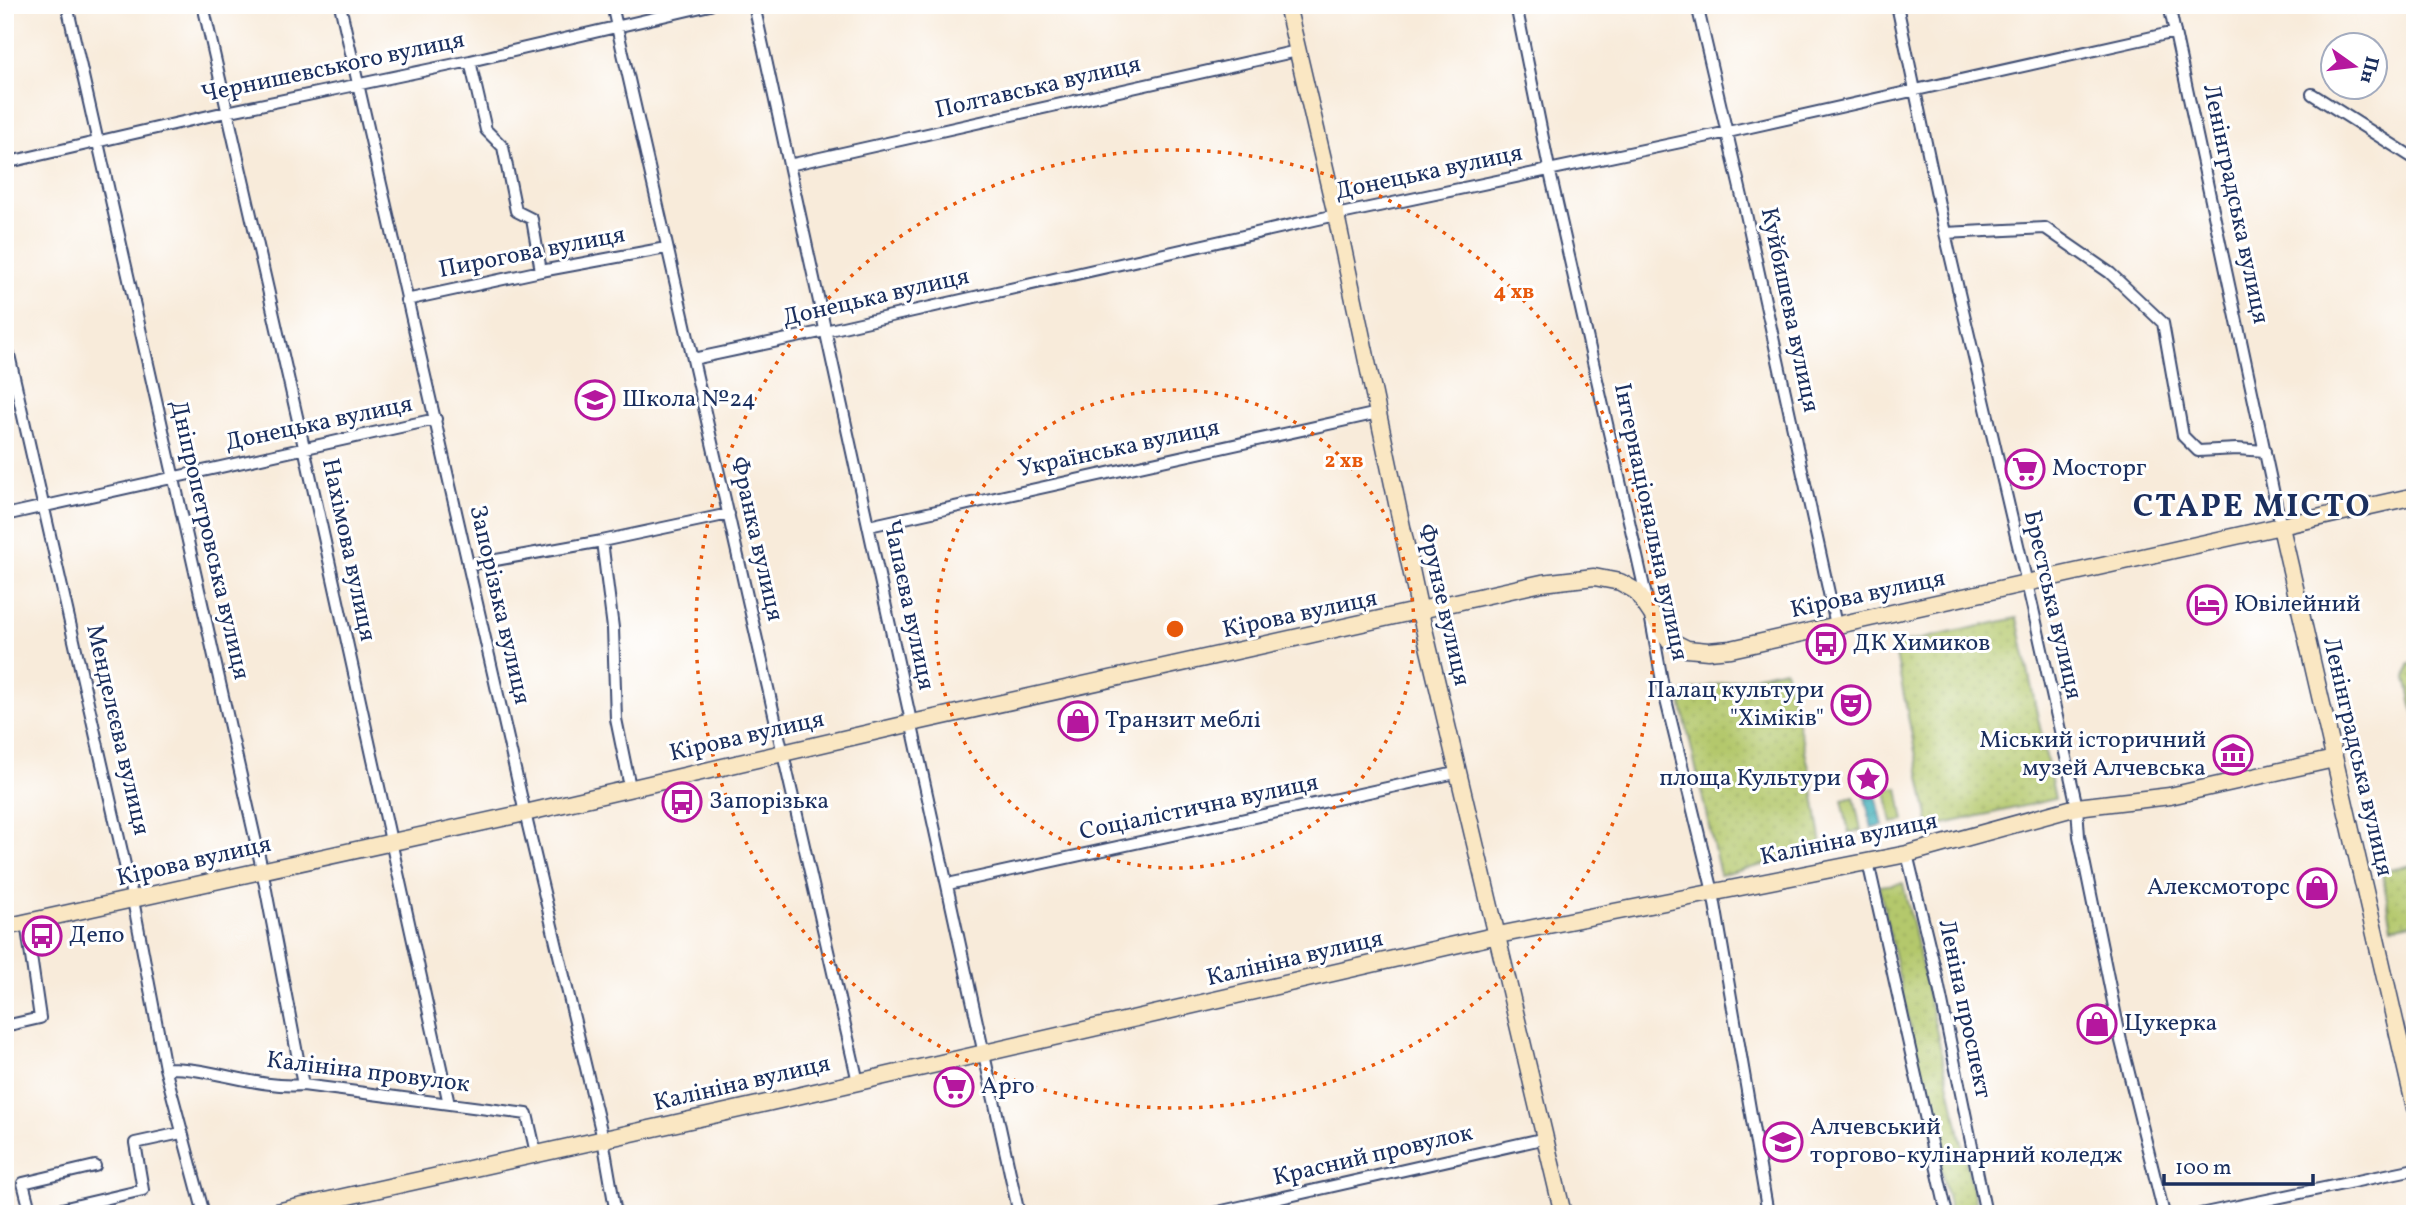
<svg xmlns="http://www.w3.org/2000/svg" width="2420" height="1219" viewBox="0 0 2420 1219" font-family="Vollkorn,serif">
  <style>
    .green { fill: #b4c86c; stroke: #687c65; stroke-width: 2 }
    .park { fill: url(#park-dots); stroke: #687c65; stroke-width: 2 }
    .water { fill: url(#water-waves); stroke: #2e708c; stroke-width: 2 }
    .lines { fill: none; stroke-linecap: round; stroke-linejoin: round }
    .street-casing { stroke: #3c4b71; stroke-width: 14 }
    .secondary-casing { stroke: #3c4b71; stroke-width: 19 }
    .street { stroke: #fff; stroke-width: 10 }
    .secondary { stroke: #fae7c3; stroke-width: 16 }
    .ring { fill: none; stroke: #e8590c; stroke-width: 3.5; stroke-dasharray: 3.5 7 }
    .labels { text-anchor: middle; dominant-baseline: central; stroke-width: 6; stroke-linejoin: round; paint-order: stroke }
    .street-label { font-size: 24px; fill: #1b2f5e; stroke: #fff }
    .poi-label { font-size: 24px; fill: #1b2f5e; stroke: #fff; text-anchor: start }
    .district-label { font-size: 32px; font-weight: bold; letter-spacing: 2px; fill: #1b2f5e; stroke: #fff }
    .centre { fill: #e8590c; stroke: #fff; stroke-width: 3.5 }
    .ring-label { font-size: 21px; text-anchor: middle; font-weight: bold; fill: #e8590c; stroke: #fff; stroke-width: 6; stroke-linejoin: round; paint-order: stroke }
  </style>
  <defs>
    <pattern id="park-dots" width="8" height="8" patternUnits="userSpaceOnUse" patternTransform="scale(1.75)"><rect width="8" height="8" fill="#b4c86c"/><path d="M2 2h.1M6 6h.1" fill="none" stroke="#9aac60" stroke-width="1.8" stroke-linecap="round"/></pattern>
    <pattern id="water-waves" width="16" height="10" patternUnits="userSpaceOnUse" patternTransform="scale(1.75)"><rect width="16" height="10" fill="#41b1ba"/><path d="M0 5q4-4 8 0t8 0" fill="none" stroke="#36909a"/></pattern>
  </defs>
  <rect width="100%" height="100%" fill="#fff"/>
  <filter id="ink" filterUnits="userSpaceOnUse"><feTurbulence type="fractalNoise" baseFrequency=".0143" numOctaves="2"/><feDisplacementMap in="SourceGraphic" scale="14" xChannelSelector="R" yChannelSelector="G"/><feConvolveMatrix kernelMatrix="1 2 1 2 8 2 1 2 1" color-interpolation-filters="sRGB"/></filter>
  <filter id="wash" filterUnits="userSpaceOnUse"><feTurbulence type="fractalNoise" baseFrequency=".00686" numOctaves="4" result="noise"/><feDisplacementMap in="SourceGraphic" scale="28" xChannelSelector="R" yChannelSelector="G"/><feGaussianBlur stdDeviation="1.57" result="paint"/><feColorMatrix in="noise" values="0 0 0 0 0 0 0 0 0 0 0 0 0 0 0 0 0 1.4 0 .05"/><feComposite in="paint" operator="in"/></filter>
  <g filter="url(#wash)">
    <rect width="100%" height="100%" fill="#f8ebda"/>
    <path class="green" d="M1898 788 1904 821 1892 823 1886 790Z
      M1854 797 1861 830 1849 833 1842 800Z"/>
    <path class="park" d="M2017 618 2055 799 1930 827 1894 645Z
      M2415 663V718L2406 678 2409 664Z
      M1785 669 1810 772 1823 851 1720 875 1679 693Z
      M2415 864V927L2412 923 2392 927 2382 872Z
      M1903 883 1978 1214H1951L1879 886Z"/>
    <path class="water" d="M1876 795 1883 826 1872 828 1865 797Z"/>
  </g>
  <g filter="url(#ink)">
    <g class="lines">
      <g class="street-casing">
        <path id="street" d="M67 5 262 869 303 1085
          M203 5 304 447 449 1104
          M340 5 525 813 603 1139 616 1214
          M612 5 858 1082
          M754 5 1019 1214
          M1516 5 1549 168 1649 609 1664 692 1713 892 1768 1214
          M1697 5 1746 214 1836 625
          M1897 5 1945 233 2033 609 2077 807 2079 836 2121 1041 2164 1214
          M2169 5 2281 527
          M470 61 486 130 503 147 516 211 532 219 541 271
          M2312 94 2415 159
          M5 163 226 112 470 61 710 5
          M789 165 1297 51
          M1945 233 2045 228 2110 273 2163 323 2183 436 2198 451 2237 449 2265 451
          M406 300 541 271 666 248
          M5 337 133 900 165 1068 204 1214
          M693 359 825 331 1336 215 1728 132 2175 32
          M5 515 436 419
          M869 526 1378 413
          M602 541 613 628 616 719 630 787
          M468 565 602 541 729 514
          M1907 854 1936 973 1986 1214
          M1868 862 1947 1214
          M948 884 1460 772
          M5 1026 40 1018 26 922
          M165 1068C212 1067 257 1089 303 1085L527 1114 536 1153
          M31 1214 23 1183 95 1166
          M40 1214 143 1190 135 1143 181 1133
          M1209 1214 1546 1138
          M2200 1214 2415 1169"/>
      </g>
      <g class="secondary-casing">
        <path id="secondary" d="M1287 5 1336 215 1420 612 1563 1214
          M2281 527 2415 1108
          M5 927 525 813 912 723 1542 583 1594 577 1620 582 1636 591 1669 640 1687 649 1708 651 1731 649 2415 496
          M267 1214 771 1102 1498 935 1907 854 2077 807 2170 796 2334 759"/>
      </g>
      <use href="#street" class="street"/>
      <use href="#secondary" class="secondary"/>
    </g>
  </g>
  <g class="ring">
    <circle cx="1175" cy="629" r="239"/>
    <circle cx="1175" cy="629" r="479"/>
  </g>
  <defs>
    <g id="school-ring" transform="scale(2.0125)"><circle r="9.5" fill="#fff" stroke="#b5179e" stroke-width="1.5"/><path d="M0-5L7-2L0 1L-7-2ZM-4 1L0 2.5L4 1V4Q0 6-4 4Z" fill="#b5179e"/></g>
    <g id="supermarket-ring" transform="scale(2.0125)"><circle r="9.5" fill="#fff" stroke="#b5179e" stroke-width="1.5"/><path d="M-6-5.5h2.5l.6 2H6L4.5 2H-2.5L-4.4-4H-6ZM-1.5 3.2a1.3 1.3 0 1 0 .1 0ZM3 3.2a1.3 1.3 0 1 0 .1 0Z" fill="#b5179e"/></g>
    <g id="hotel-ring" transform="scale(2.0125)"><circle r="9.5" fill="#fff" stroke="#b5179e" stroke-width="1.5"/><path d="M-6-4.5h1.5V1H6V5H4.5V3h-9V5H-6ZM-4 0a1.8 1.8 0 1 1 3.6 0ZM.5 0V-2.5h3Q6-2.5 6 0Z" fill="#b5179e"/></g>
    <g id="bus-ring" transform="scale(2.0125)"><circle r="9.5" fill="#fff" stroke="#b5179e" stroke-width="1.5"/><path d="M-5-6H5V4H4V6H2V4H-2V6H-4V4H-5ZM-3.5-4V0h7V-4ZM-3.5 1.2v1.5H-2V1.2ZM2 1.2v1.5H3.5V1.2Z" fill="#b5179e"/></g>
    <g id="theatre-ring" transform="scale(2.0125)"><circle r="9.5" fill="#fff" stroke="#b5179e" stroke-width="1.5"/><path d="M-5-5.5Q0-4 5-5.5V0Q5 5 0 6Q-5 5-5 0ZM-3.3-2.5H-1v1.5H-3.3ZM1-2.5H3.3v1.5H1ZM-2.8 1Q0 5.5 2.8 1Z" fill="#b5179e"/></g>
    <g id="shop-ring" transform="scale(2.0125)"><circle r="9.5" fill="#fff" stroke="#b5179e" stroke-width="1.5"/><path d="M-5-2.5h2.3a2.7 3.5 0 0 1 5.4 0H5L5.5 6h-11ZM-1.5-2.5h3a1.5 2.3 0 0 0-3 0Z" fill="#b5179e"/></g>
    <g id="museum-ring" transform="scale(2.0125)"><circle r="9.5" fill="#fff" stroke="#b5179e" stroke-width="1.5"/><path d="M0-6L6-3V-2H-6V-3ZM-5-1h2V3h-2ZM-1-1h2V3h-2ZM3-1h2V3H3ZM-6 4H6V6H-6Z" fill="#b5179e"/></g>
    <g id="sight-ring" transform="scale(2.0125)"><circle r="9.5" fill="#fff" stroke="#b5179e" stroke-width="1.5"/><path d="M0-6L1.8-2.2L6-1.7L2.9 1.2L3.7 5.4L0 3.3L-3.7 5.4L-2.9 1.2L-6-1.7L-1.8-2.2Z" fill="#b5179e"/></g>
    <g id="university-ring" transform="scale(2.0125)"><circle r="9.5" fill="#fff" stroke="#b5179e" stroke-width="1.5"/><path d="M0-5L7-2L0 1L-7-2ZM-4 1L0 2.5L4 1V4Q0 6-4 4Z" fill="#b5179e"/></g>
  </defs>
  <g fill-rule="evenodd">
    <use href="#school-ring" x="595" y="400"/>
    <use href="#supermarket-ring" x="2025" y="469"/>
    <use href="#hotel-ring" x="2207" y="605"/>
    <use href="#bus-ring" x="1826" y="644"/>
    <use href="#theatre-ring" x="1851" y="705"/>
    <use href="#shop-ring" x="1078" y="721"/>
    <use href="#museum-ring" x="2233" y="755"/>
    <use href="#sight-ring" x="1868" y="779"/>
    <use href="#bus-ring" x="682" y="802"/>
    <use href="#shop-ring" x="2317" y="888"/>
    <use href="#bus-ring" x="42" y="936"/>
    <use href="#shop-ring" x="2097" y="1024"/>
    <use href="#supermarket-ring" x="954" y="1087"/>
    <use href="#university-ring" x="1783" y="1142"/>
  </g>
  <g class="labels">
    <g class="street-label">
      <text transform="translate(333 68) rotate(-12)">Чернишевського вулиця</text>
      <text transform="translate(1038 88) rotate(-13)">Полтавська вулиця</text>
      <text transform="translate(1429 173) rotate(-12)">Донецька вулиця</text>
      <text transform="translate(2235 204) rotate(78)">Ленінградська вулиця</text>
      <text transform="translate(532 253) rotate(-11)">Пирогова вулиця</text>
      <text transform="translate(876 298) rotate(-13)">Донецька вулиця</text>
      <text transform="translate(1789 310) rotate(78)">Куйбишева вулиця</text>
      <text transform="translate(319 424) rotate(-12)">Донецька вулиця</text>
      <text transform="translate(1119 449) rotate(-12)">Українська вулиця</text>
      <text transform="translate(1650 522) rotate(78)">Інтернаціональна вулиця</text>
      <text transform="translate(756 539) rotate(77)">Франка вулиця</text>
      <text transform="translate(209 540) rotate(77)">Дніпропетровська вулиця</text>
      <text transform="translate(348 550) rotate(78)">Нахімова вулиця</text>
      <text transform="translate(1868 595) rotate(-12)">Кірова вулиця</text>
      <text transform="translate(499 605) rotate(77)">Запорізька вулиця</text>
      <text transform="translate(908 605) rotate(78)">Чапаєва вулиця</text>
      <text transform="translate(1443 605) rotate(77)">Фрунзе вулиця</text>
      <text transform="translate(2052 605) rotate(77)">Брестська вулиця</text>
      <text transform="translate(1300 615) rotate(-12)">Кірова вулиця</text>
      <text transform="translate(117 730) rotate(77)">Менделєєва вулиця</text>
      <text transform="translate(747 737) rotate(-13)">Кірова вулиця</text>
      <text transform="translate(2357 757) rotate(77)">Ленінградська вулиця</text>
      <text transform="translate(1199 808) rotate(-12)">Соціалістична вулиця</text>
      <text transform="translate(1849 840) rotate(-12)">Калініна вулиця</text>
      <text transform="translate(194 862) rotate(-13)">Кірова вулиця</text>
      <text transform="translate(1295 959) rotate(-13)">Калініна вулиця</text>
      <text transform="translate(1964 1009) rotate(78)">Леніна проспект</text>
      <text transform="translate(368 1073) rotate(7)">Калініна провулок</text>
      <text transform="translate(742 1084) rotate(-13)">Калініна вулиця</text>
      <text transform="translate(1373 1156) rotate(-13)">Красний провулок</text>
    </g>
    <g class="poi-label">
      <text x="622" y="400">Школа №24</text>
      <text x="2052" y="469">Мосторг</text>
      <text x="2234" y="605">Ювілейний</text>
      <text x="1853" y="644">ДК Химиков</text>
      <text x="1824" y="691" text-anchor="end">Палац культури<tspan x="1824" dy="28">"Хіміків"</tspan></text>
      <text x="1105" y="721">Транзит меблі</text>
      <text x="2206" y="741" text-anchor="end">Міський історичний<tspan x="2206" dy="28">музей Алчевська</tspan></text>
      <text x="1841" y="779" text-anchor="end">площа Культури</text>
      <text x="709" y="802">Запорізька</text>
      <text x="2290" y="888" text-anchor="end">Алексмоторс</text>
      <text x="69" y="936">Депо</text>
      <text x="2124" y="1024">Цукерка</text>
      <text x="981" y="1087">Арго</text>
      <text x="1810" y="1128">Алчевський<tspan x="1810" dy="28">торгово-кулінарний коледж</tspan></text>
    </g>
    <g class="district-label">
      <text x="2252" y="508">СТАРЕ МІСТО</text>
    </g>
  </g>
  <circle cx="1175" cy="629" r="10" class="centre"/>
  <g class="ring-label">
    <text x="1514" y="298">4 хв</text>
    <text x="1344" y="467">2 хв</text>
  </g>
  <rect width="2420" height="1219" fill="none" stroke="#fff" stroke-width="28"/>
  <g transform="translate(2354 66) rotate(104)"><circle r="33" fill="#ffffff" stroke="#a4acbf" stroke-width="2"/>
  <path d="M0-5L12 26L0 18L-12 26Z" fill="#b5179e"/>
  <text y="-10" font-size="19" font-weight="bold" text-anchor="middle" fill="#1b2f5e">Пн</text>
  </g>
  <path d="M2164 1174v10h149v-10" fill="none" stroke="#1b2f5e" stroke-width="3.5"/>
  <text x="2175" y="1174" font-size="21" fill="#1b2f5e" stroke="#ffffff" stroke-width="5" paint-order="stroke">100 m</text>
</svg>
